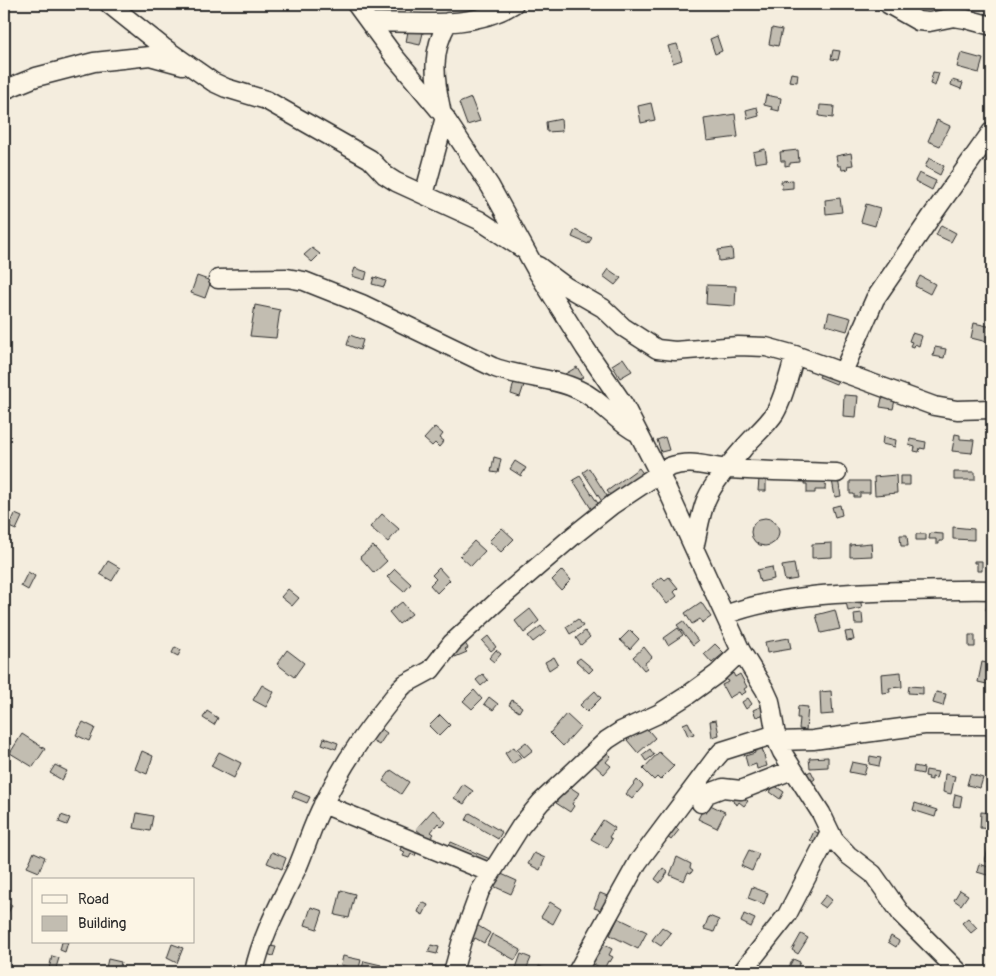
<svg xmlns="http://www.w3.org/2000/svg" width="996" height="976" viewBox="0 0 996 976" font-family="Pangolin,sans-serif">
  <style>
    .building { fill: #c2bdb1; stroke: #2b2b2b }
    .lines { fill: none; stroke-linecap: round; stroke-linejoin: round }
    .minor-casing { stroke: #2b2b2b; stroke-width: 21 }
    .minor { stroke: #fcf5e5; stroke-width: 18 }
  </style>
  <rect width="100%" height="100%" fill="#f4edde"/>
  <filter id="ink" filterUnits="userSpaceOnUse"><feTurbulence type="fractalNoise" baseFrequency=".02" numOctaves="2"/><feDisplacementMap in="SourceGraphic" scale="10" xChannelSelector="R" yChannelSelector="G"/><feConvolveMatrix kernelMatrix="1 2 1 2 8 2 1 2 1" color-interpolation-filters="sRGB"/></filter>
  <g filter="url(#ink)">
    <path class="building" d="M409 26 424 29 420 45 406 42Z
      M772 28 782 30 778 46 769 44Z
      M717 36 722 51 715 54 710 39Z
      M677 44 682 60 673 63 668 46Z
      M833 50 840 51 838 60 831 59Z
      M961 53 983 59 979 73 957 67Z
      M933 72 939 73 935 86 930 84Z
      M791 73 798 74 797 82 789 81Z
      M952 80 963 83 961 89 951 85Z
      M766 95 781 98 779 111 771 109 772 107 764 105Z
      M471 98 480 121 467 125 459 103Z
      M651 103 655 120 641 123 638 106Z
      M820 105 834 106 833 118 819 116Z
      M757 107 759 116 748 119 746 110Z
      M735 114 738 137 707 141 704 119Z
      M561 119 562 131 547 132 546 122Z
      M937 120 950 126 940 146 928 141Z
      M765 149 767 161 755 163 753 152Z
      M798 150 799 162 790 163V165L785 166V161H781L780 152Z
      M851 153 853 165 847 166 848 169 842 170 841 166H838L836 156Z
      M929 158 944 166 940 175 925 167Z
      M919 173 936 181 932 190 915 181Z
      M793 180V188L782 189 781 181Z
      M840 198 842 212 826 214 825 200Z
      M866 204 880 208 875 226 861 222Z
      M941 225 956 233 951 242 936 235Z
      M575 230 592 238 588 244 572 237Z
      M312 248 320 254 312 262 304 255Z
      M732 248 733 259 719 261 718 250Z
      M355 268 367 272 365 280 352 276Z
      M608 269 621 278 615 285 603 276Z
      M197 276 211 281 205 298 191 293Z
      M920 276 935 284 930 294 915 286Z
      M374 277 386 281 384 287 372 284Z
      M707 285 736 286 735 306 706 304Z
      M255 305 280 310 276 338 250 336Z
      M829 312 851 318 847 331 826 325Z
      M974 323 992 327 991 343 971 338Z
      M912 333 922 336 919 346 915 344 914 347 910 346 912 342 909 341Z
      M350 335 363 340 360 350 347 345Z
      M935 347 946 349 944 358 933 356Z
      M623 358 632 371 620 378 612 365Z
      M577 367 583 377 571 385 565 374Z
      M822 371 839 378 836 384 819 377Z
      M514 382 524 385 520 397 511 394Z
      M844 395 858 396 856 417 843 416Z
      M882 398 895 400 893 409 880 407Z
      M435 427 443 434 440 438 444 441 439 447 435 443 432 446 424 439Z
      M955 434 960 435V439L974 440 972 453 952 451Z
      M665 437 669 450 661 452 657 440Z
      M883 437 896 440 895 447 882 444Z
      M910 439 926 442 925 449 920 448 919 452 914 451 915 447 909 445Z
      M494 457 501 459 498 473 491 472Z
      M515 461 526 468 521 476 510 469Z
      M589 468 609 499 603 503 583 472Z
      M639 468 645 476 613 499 607 491Z
      M954 472H975V480H954Z
      M805 475 826 476 825 490H815V493H807V484H804Z
      M896 475 897 493 875 495 874 477Z
      M580 476 599 505 592 510 573 480Z
      M900 476H910V485H900Z
      M759 479H766V491H758Z
      M838 479 841 496 835 497 832 480Z
      M850 481H870V493H860V497H854V494H850Z
      M840 505 842 515 835 517 832 507Z
      M15 514 22 517 16 530 9 527Z
      M382 514 399 529 388 542 370 527Z
      M751 532a14 14 0 1 1 28 0a14 14 0 1 1-28 0Z
      M953 527 974 529V540L953 539Z
      M502 528 514 539 501 552 489 541Z
      M930 533 943 534V541H939V544H936V539H929Z
      M916 534H926V540H916Z
      M900 535H907L908 546H901Z
      M474 541 485 551 471 566 460 556Z
      M832 543V557L812 558V544Z
      M871 543 872 556 850 557V545Z
      M373 546 387 561 374 573 360 557Z
      M108 561 120 568 112 581 100 574Z
      M974 561H982V571H977V563H974Z
      M794 564 797 579 785 581 782 566Z
      M772 567 774 579 760 582 757 570Z
      M439 568 450 580 437 593 430 585 436 579 432 575Z
      M395 569 411 584 404 592 387 577Z
      M562 570 571 580 561 590 552 580Z
      M28 572 35 576 28 590 21 586Z
      M662 577 665 580 669 577 678 588 674 592 677 596 667 604 652 584Z
      M288 589 299 598 292 606 281 597Z
      M988 598 992 599V611L986 610Z
      M860 599 862 608 848 611 846 602Z
      M402 602 412 614 399 624 389 612Z
      M701 602 711 617 702 623 700 619 692 624 685 613Z
      M530 609 539 621 524 633 515 621Z
      M835 610 840 629 821 633 816 615Z
      M862 613 863 624H855L854 614Z
      M578 619 583 626 570 634 566 627Z
      M683 621 698 641 693 645 677 625Z
      M541 626 546 632 533 642 528 636Z
      M678 628 683 635 668 645 664 638Z
      M630 630 639 639 630 649 620 640Z
      M585 631 590 637 581 645 576 638Z
      M852 631 854 640 847 641 845 632Z
      M969 635H975V647H969Z
      M488 636 496 647 491 651 482 641Z
      M461 637 468 648 465 650 467 652 455 657 448 645Z
      M789 638 791 649 767 653 765 642Z
      M715 644 724 653 712 663 704 654Z
      M175 647 181 650 178 656 172 653Z
      M644 647 652 657 645 663 647 668 644 670 633 657Z
      M287 650 304 663 294 677 277 664Z
      M496 650 501 654 494 662 489 658Z
      M554 657 558 664 549 670 545 662Z
      M580 658 593 669 589 673 576 661Z
      M982 662 992 664 991 685 978 682Z
      M901 672 902 687 889 688 890 692 882 693 881 674Z
      M733 673 735 677 740 674 747 687 744 689 746 692 741 695 739 692 729 698 722 685 728 682 726 678Z
      M483 674 488 680 481 686 476 680Z
      M262 685 274 692 266 707 253 700Z
      M909 686 923 687V694L908 693Z
      M474 690 482 699 472 709 463 701Z
      M595 691 601 698 587 712 580 705Z
      M831 691 833 714 821 715 820 692Z
      M936 692 946 694 943 706 933 703Z
      M489 697 498 704 493 710 484 704Z
      M748 698 752 704 746 709 742 702Z
      M512 700 522 707 519 712 509 705Z
      M762 706 765 714 756 717 753 710Z
      M798 706 808 707 806 730 799 729 800 718H797Z
      M207 711 218 718 214 725 203 718Z
      M566 714 580 727 563 746 550 733Z
      M440 715 450 725 439 736 429 726Z
      M716 720 719 735 712 737 710 721Z
      M83 722 95 728 89 741 76 735Z
      M688 722 694 734 688 736 683 724Z
      M644 725 655 738 638 753 627 740Z
      M380 728 387 733 379 745 372 741Z
      M22 734 45 749 33 767 10 753Z
      M324 738 338 743 336 749 322 744Z
      M526 742 533 750 524 757 517 749Z
      M514 747 521 758 512 764 505 753Z
      M762 748 767 766 757 769 756 764 748 767 745 756 755 753 754 750Z
      M603 749 611 756 606 762 611 766 604 774 591 762Z
      M650 749 654 755 646 761 642 755Z
      M142 751 153 756 147 774 135 769Z
      M219 752 241 763 234 778 211 766Z
      M659 752 674 766 660 780 657 777 654 780 643 769Z
      M870 756 881 758 879 766 869 764Z
      M828 757V767L810 768 809 758Z
      M852 762 867 765 864 775 849 772Z
      M55 765 67 771 62 780 50 773Z
      M914 766 924 768 923 774 913 772Z
      M391 770 409 782 401 794 383 781Z
      M926 770 938 772 936 778 932 777V780L928 779 929 777 925 776Z
      M811 771 815 779 808 784 803 775Z
      M945 774 955 776 951 794 943 792Z
      M970 774 983 778 980 788 967 785Z
      M637 780 643 786 632 799 626 794Z
      M463 784 473 791 464 804 454 798Z
      M567 785 579 793 572 804 574 806 570 812 556 803Z
      M774 785 784 792 780 799 770 792Z
      M295 791 310 797 307 803 292 797Z
      M734 791 748 801 744 806 739 802 737 805 733 802 735 799 731 796Z
      M955 794 962 796 960 807 953 806Z
      M706 803 725 812 717 828 698 819Z
      M915 803 937 810 935 817 913 810Z
      M433 810 446 822 442 827 438 823 431 832 434 834 429 840 416 829Z
      M981 812 992 813 991 829 980 828Z
      M137 813 153 816 150 831 134 828Z
      M470 813 502 832 498 839 466 820Z
      M61 815 70 818 67 825 59 822Z
      M603 820 615 828 609 837 612 839 607 848 591 839Z
      M674 826 679 830 671 840 666 836Z
      M814 831 822 835 818 844 810 840Z
      M403 841 418 847 415 856 411 854 409 858 403 856 405 852 400 850Z
      M451 842 490 859 487 868 447 850Z
      M988 849 992 850V863L985 861Z
      M749 850 759 854 752 871 741 866Z
      M34 852 45 857 39 872 27 867Z
      M272 852 286 858 282 869 267 863Z
      M534 853 545 858 540 870 528 864Z
      M677 857 691 864 690 868 693 870 691 873 688 872 684 881 670 875Z
      M979 864 989 867 987 875 977 872Z
      M663 868 668 872 660 883 655 879Z
      M497 872 517 881 511 894 491 885Z
      M752 887 768 893 764 904 748 898Z
      M341 890 355 894 349 918 335 915Z
      M960 890 968 895 961 905 954 900Z
      M600 893 610 897 604 911 594 908Z
      M826 895 832 900 825 908 819 904Z
      M4 901 12 905 4 921Z
      M422 902 428 905 423 915 418 912Z
      M550 902 561 909 553 924 541 917Z
      M311 907 323 911 317 929 305 925Z
      M744 914 755 919 751 927 741 922Z
      M709 916 719 920 714 932 704 929Z
      M618 918 647 932 638 949 610 935Z
      M968 918 977 928 971 933 962 923Z
      M475 924 490 933 484 943 475 938 473 942 467 938Z
      M662 927 671 933 661 946 652 940Z
      M492 934 521 950 515 960 487 945Z
      M801 934 808 938 798 954 792 950Z
      M891 936 899 941 896 947 888 942Z
      M62 942H68L65 952 60 950Z
      M601 943 612 949 609 955 613 957 610 962 608 961 604 969 591 963Z
      M172 944 183 948 177 963 167 958Z
      M431 945 439 947 437 954 428 952Z
      M270 946 276 947 273 956 267 954Z
      M521 954 531 958 525 972H517L515 971Z
      M52 956 59 958 55 971 49 969Z
      M343 956 361 960 358 972H350L351 968 341 965Z
      M108 959 121 962 119 971 122 972H105Z
      M793 959 800 962 796 971 789 967Z
      M364 961 381 965 379 972 362 968Z
      M539 966 553 972H537Z"/>
    <g class="lines">
      <g class="minor-casing">
        <path id="minor" d="M109 4 163 47 213 82 226 88 266 100 370 159 385 175 396 182 479 220 523 249
          M356 4 394 56 441 112 490 186 538 273 585 348 624 405 667 489 741 651 765 690 770 701 777 741 782 752 821 813 834 840 848 855 873 874 902 915 959 972
          M888 4 918 21 929 22 954 17 966 19 992 26
          M369 22C416 22 473 30 514 4
          M4 90 36 77 94 62 150 56 183 65
          M441 109C434 77 431 51 448 22
          M424 195 445 117
          M538 266 565 286 603 308 623 327 657 349 675 351 738 346 766 347 795 355 934 406 957 410 992 409
          M218 279 287 278 304 281 362 304 493 367C521 378 553 377 579 390 602 400 615 422 638 433
          M843 372 875 299 931 217 992 131
          M694 548C698 532 700 515 706 500 714 482 729 465 742 450 752 437 766 427 775 413 785 395 789 374 795 355
          M725 615C781 594 845 593 905 591 934 591 963 589 992 590
          M777 741 813 740 924 725H992
          M701 803 707 794 723 788 741 790 792 770
          M323 804 491 873
          M254 972C262 934 281 901 298 866 307 845 313 823 324 803 345 759 370 726 400 689L405 684 431 670 452 643 502 597 573 536 612 505 669 467C692 459 706 467 729 469 765 471 801 472 837 473
          M453 972 462 940 480 891 521 826 541 802 607 740 621 731 658 714 688 695 717 674 741 651
          M577 972 638 862 715 759 722 751 776 734
          M742 972 787 915 830 832"/>
      </g>
      <use href="#minor" class="minor"/>
    </g>
  </g>
  <rect width="996" height="976" fill="none" stroke="#fcf5e5" stroke-width="20"/>
  <rect x="10" y="10" width="976" height="956" fill="none" stroke="#2b2b2b" stroke-width="2" filter="url(#ink)"/>
  <rect x="32" y="878" width="162" height="65" fill="#fcf5e5" stroke="#a8a49b"/>
  <rect x="42" y="895" width="25" height="8" fill="#fcf5e5" stroke="#a8a49b"/>
  <text x="78" y="904" font-size="15" fill="#2b2b2b">Road</text>
  <rect x="42" y="916" width="25" height="15" fill="#c2bdb1" stroke="#a8a49b"/>
  <text x="78" y="928" font-size="15" fill="#2b2b2b">Building</text>
</svg>
